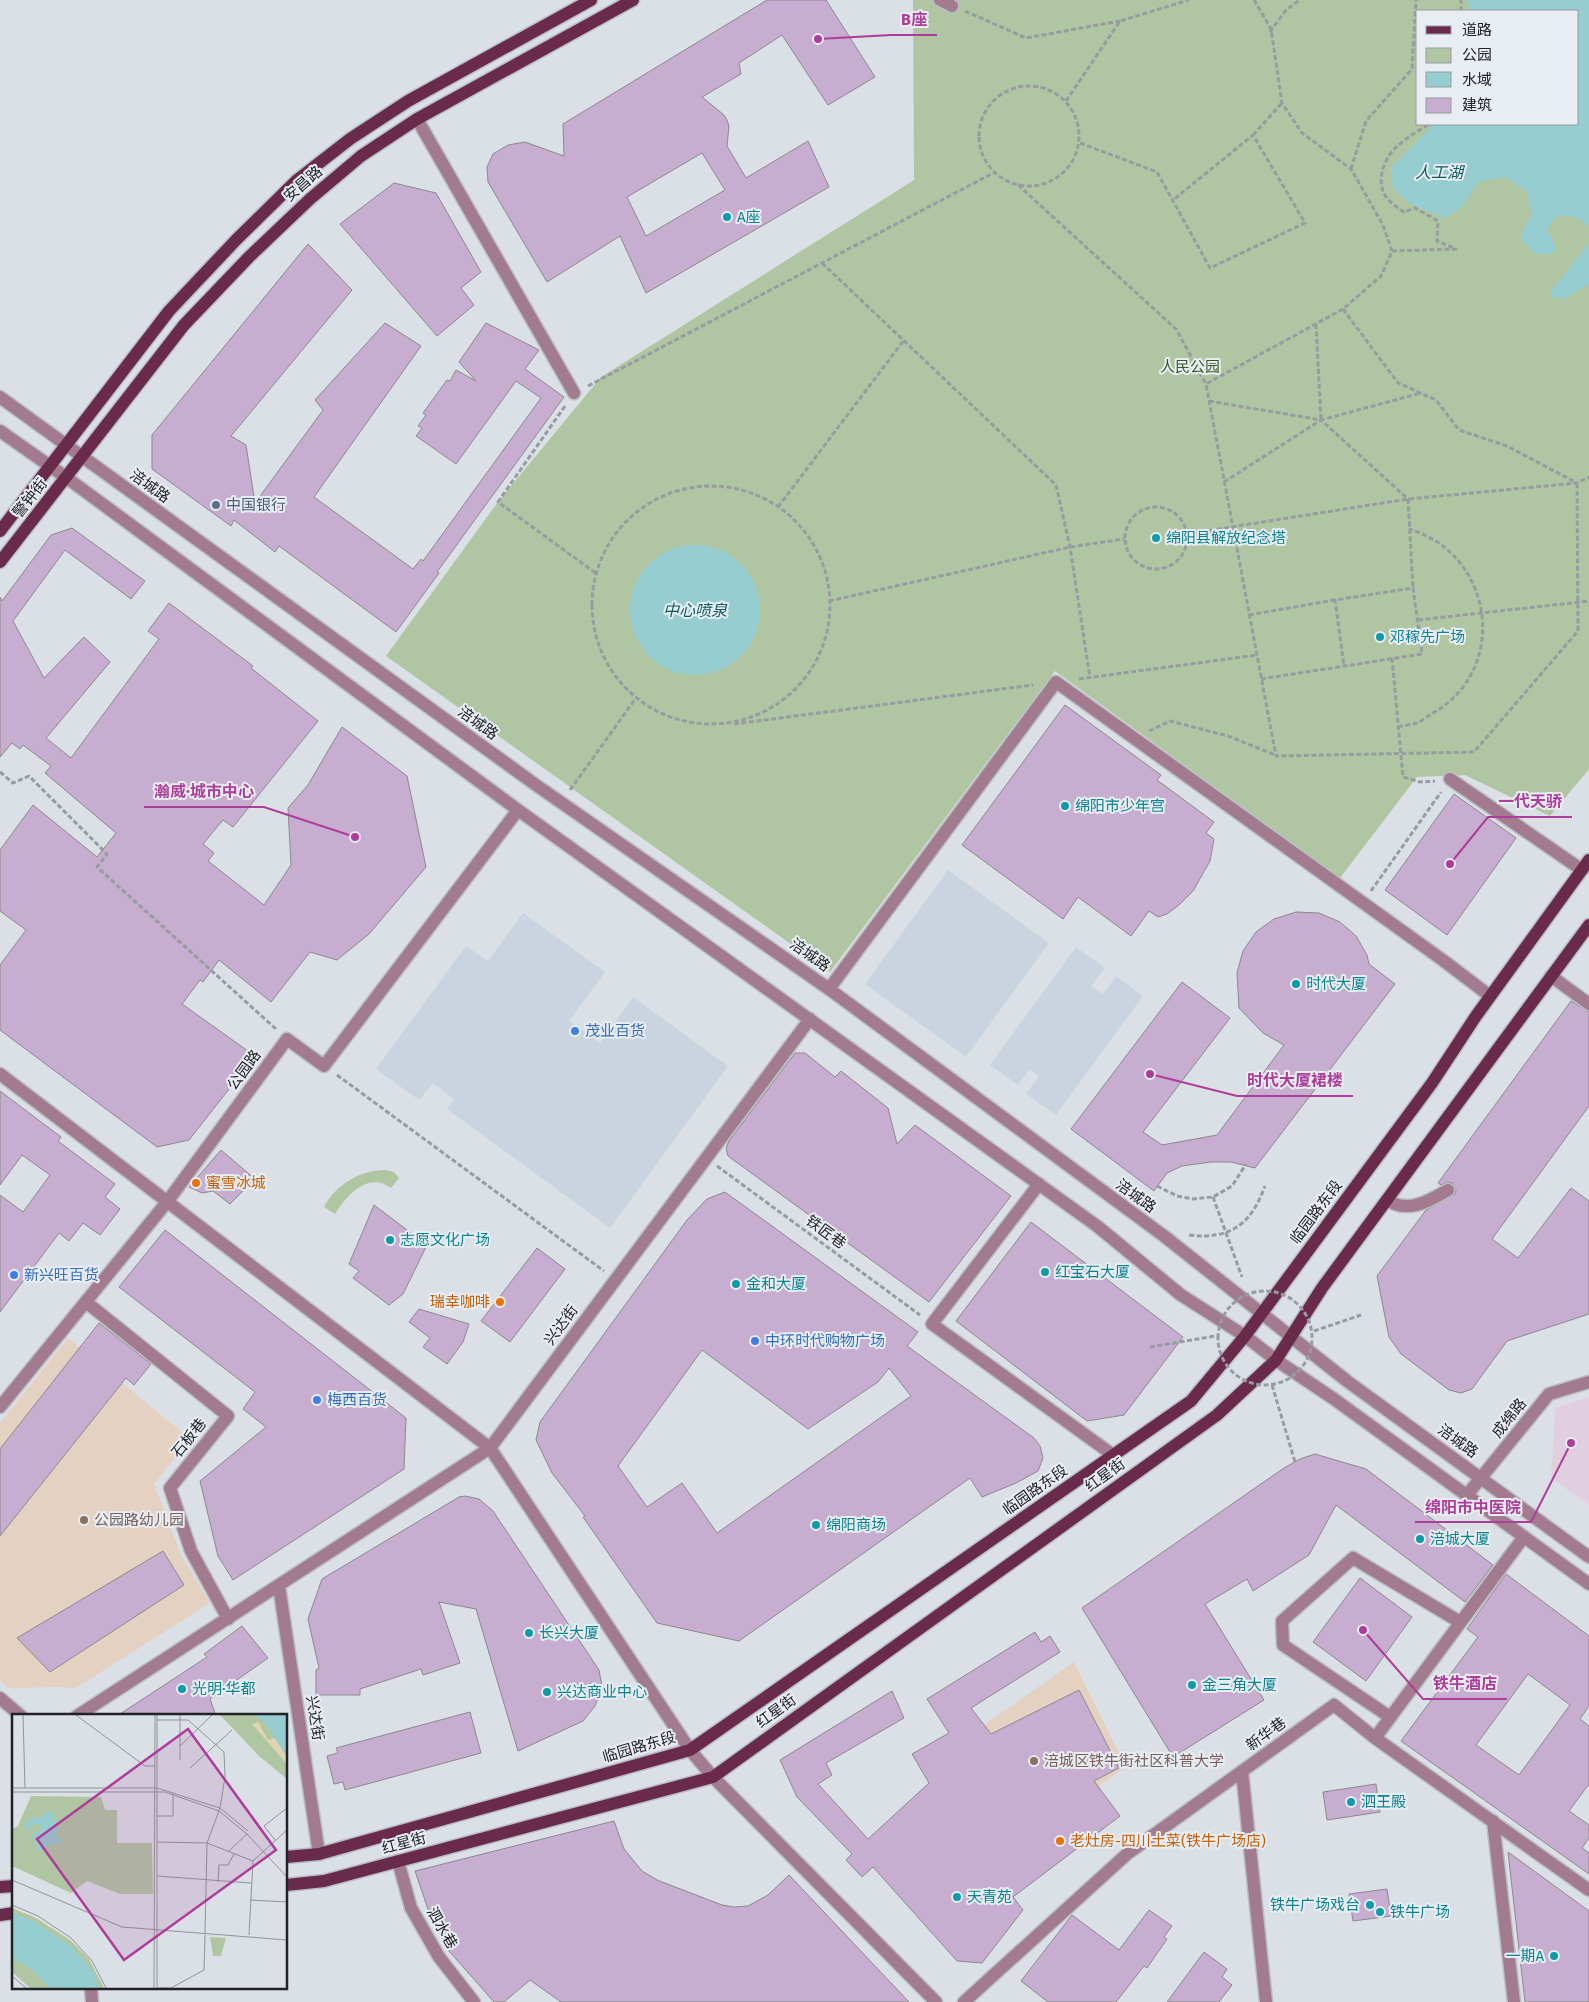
<svg xmlns="http://www.w3.org/2000/svg" width="1589" height="2002" viewBox="0 0 1589 2002" font-family="'Fira Sans','Noto Sans SC',sans-serif">
  <style>
    .built { fill: #c9d4e0 }
    .education { fill: #e4d1c2 }
    .medical { fill: #e1cfdf }
    .green { fill: #b0c6a3; fill-rule: evenodd }
    .water { fill: #96cdd0 }
    .building { fill: #c7adcf; stroke: #8d888e; fill-rule: evenodd }
    .lines { fill: none; stroke-linecap: round; stroke-linejoin: round }
    .minor-casing { stroke: #b9bec3; stroke-width: 15 }
    .major-casing { stroke: #b9bec3; stroke-width: 15 }
    .path { stroke: #979ca1; stroke-width: 3; stroke-dasharray: 5 2.5; stroke-linecap: butt }
    .minor { stroke: #a27c8e; stroke-width: 12 }
    .major { stroke: #692a4c; stroke-width: 12 }
    .path-bridge { stroke: #979ca1; stroke-width: 3; stroke-dasharray: 5 2.5; stroke-linecap: butt }
    .culture-dot { fill: #0f9aa8; stroke: #e7edf3; stroke-width: 2 }
    .service-dot { fill: #5c6f8a; stroke: #e7edf3; stroke-width: 2 }
    .shop-dot { fill: #3f7fe0; stroke: #e7edf3; stroke-width: 2 }
    .food-dot { fill: #e8710a; stroke: #e7edf3; stroke-width: 2 }
    .education-dot { fill: #8d6e63; stroke: #e7edf3; stroke-width: 2 }
    .labels { text-anchor: middle; dominant-baseline: central; stroke-width: 4; stroke-linejoin: round; paint-order: stroke }
    .street-label { font-size: 15px; fill: #202225; stroke: #e7edf3 }
    .culture-label { font-size: 15px; fill: #0d838f; stroke: #e7edf3; text-anchor: start }
    .park-label { font-size: 15px; fill: #385723; stroke: #e7edf3 }
    .service-label { font-size: 15px; fill: #4e5e75; stroke: #e7edf3; text-anchor: start }
    .shop-label { font-size: 15px; fill: #366cbe; stroke: #e7edf3; text-anchor: start }
    .food-label { font-size: 15px; fill: #c56008; stroke: #e7edf3; text-anchor: start }
    .education-label { font-size: 15px; fill: #785e54; stroke: #e7edf3; text-anchor: start }
    .water-label { font-size: 16px; font-style: italic; fill: #0a5a5e; stroke: #e7edf3 }
    .inset-road { fill: none; stroke: #909499; stroke-width: 1 }
    .view { fill: #ae3d99; fill-opacity: 0.15; stroke: #ae3d99; stroke-width: 2.5 }
    .inset-edge { fill: none; stroke: #202225; stroke-width: 2.5 }
    .leader { fill: none; stroke: #ae3d99; stroke-width: 2 }
    .callout-dot { fill: #ae3d99; stroke: #e7edf3; stroke-width: 2 }
    .callout-label { font-size: 16px; text-anchor: middle; font-weight: bold; fill: #ae3d99; stroke: #e7edf3; stroke-width: 4; stroke-linejoin: round; paint-order: stroke }
  </style>
  <rect width="100%" height="100%" fill="#dae0e6"/>
  <path class="built" d="M948 870 1049 943 966 1057 865 984Z
    M523 913 605 972 569 1021 600 1043 633 997 728 1066 610 1228 447 1109 454 1099 433 1083 419 1100 376 1069 466 946 488 961Z
    M1076 947 1105 968 1091 986 1103 994 1116 976 1143 996 1056 1115 1026 1094 1039 1076 1030 1069 1018 1085 990 1065Z"/>
  <path class="education" d="M68 1338 190 1439 154 1484 181 1555 210 1603 74 1689 62 1687 8 1688 0 1681V1423Z
    M1074 1662 1126 1767 1006 1849 941 1755Z"/>
  <path class="medical" d="M1589 1397V1505L1551 1478 1555 1408Z"/>
  <path class="green" d="M913 0H1589V769L1550 816 1465 775 1417 777 1340 878 1055 671 830 972 386 656 498 502 601 377 914 180ZM1418 11H1578V124H1418Z
    M386 1170 394 1172 399 1178 391 1188C368 1171 347 1195 335 1214L324 1207C335 1185 362 1169 386 1170Z"/>
  <path class="water" d="M1468 0H1589V226C1579 217 1571 214 1557 216L1547 229 1556 248 1552 254H1536L1521 240 1524 228 1532 216 1527 192 1506 177 1478 182 1462 207 1445 218 1410 204 1393 188 1391 168 1434 124H1578V11H1469Z
    M1589 243V284L1564 299 1552 297V290Z
    M630 610a65 65 0 1 1 130 0a65 65 0 1 1-130 0Z"/>
  <path class="building" d="M767 0H826L875 77 828 105 782 35 739 63 741 74 702 97 724 115 727 120 729 126 727 146 746 178 808 141 829 187 646 293 620 236 547 282 488 182 487 167 493 154 508 145 525 142 564 156 563 124ZM702 153 725 190 646 236 627 197Z
    M394 183 436 193 481 272 461 288 474 305 437 336 340 224Z
    M308 244 352 290 231 436 246 445 255 503 323 410 315 400 385 323 421 346 314 497 413 569 421 559 423 561 541 398 516 381 456 464 416 436 422 428 418 426 426 415 423 413 447 380 450 381 456 370 476 381 459 362 486 323 539 350 525 369 564 397 437 572 439 573 396 632 279 546 275 552 234 520 231 526 152 469V435Z
    M72 528 145 581 131 599 65 550 13 621 44 678 84 637 110 662 46 738 71 758 159 639 148 631 169 603 253 666 251 668 318 721 233 827 223 820 203 844 214 853 208 861 264 905 291 865 288 808 308 785 342 727 407 776 426 867 369 934 337 960 310 952 271 1002 219 960 203 982 200 980 182 1004 255 1056 189 1140 157 1147 0 1030V965L26 930 0 911V850L33 805 97 857 116 833 45 773 51 766 23 745 20 749 12 743 0 757V597L2 601 51 535Z
    M1065 705 1161 775 1157 780 1214 822 1206 833 1214 839 1210 861 1193 891 1179 905 1167 914 1158 917 1149 911 1131 936 1078 897 1063 919 962 845Z
    M1454 794 1516 838 1447 935 1385 890Z
    M1296 912 1319 913 1340 922 1356 936 1367 955 1369 964 1395 984 1255 1168 1231 1162H1211L1182 1166 1167 1173 1154 1191 1071 1129 1182 982 1230 1018 1143 1132 1162 1145 1217 1135 1284 1045 1263 1033 1239 1008 1237 973 1243 951 1256 932 1274 919Z
    M1571 1001 1589 1012V1106L1492 1239 1518 1258 1571 1188 1589 1201V1314L1507 1341 1472 1389 1461 1393 1449 1390 1401 1354 1389 1337 1377 1276 1426 1210 1455 1194 1456 1190 1452 1183 1448 1182 1441 1185 1438 1183Z
    M795 1053H805L835 1077 841 1071 888 1108 897 1144 915 1125 1011 1196 929 1302 728 1156 726 1148 729 1141Z
    M0 1091 61 1137 58 1141 115 1184 105 1197 120 1209 100 1235 83 1223 69 1241 59 1233 0 1312V1195L23 1212 50 1175 22 1155 0 1185Z
    M221 1150 255 1179 230 1204 213 1191 202 1193 189 1187Z
    M725 1192 918 1332 907 1346 1034 1438 1040 1446 1043 1458 1038 1471 1016 1483 982 1497 970 1478 739 1641 657 1623 583 1517 585 1516 552 1473 536 1440 540 1422 687 1220 707 1199ZM702 1350 808 1429 878 1382 889 1368 911 1396 717 1533 682 1483 647 1507 618 1466Z
    M374 1205 427 1245 403 1294 389 1305 353 1278 359 1271 349 1264Z
    M1031 1222 1183 1337 1124 1415 1087 1421 956 1321Z
    M165 1230 406 1418 404 1469 233 1580 218 1556 200 1481 266 1427 243 1409 255 1392 119 1287Z
    M537 1248 565 1269 510 1342 481 1321Z
    M419 1309 469 1324 463 1342 447 1364 423 1347 430 1338 409 1322Z
    M99 1323 151 1364 134 1385 126 1378 0 1536V1449Z
    M1315 1454 1366 1469 1493 1565 1465 1602 1336 1505 1309 1555 1253 1591 1247 1579 1205 1604 1264 1700 1173 1757 1082 1608 1284 1468 1300 1459Z
    M465 1496 479 1499 493 1511 599 1670 602 1687 595 1706 583 1721 518 1751 476 1609 439 1602 460 1663 423 1675 421 1669 360 1689V1695H316V1670L319 1668 308 1619 322 1579 459 1497Z
    M163 1551 184 1585 50 1672 17 1638Z
    M1506 1574 1589 1636V1706L1580 1719 1589 1726V1784L1569 1811 1589 1825V1838L1582 1848 1589 1853V1874L1401 1741 1478 1637 1467 1629ZM1528 1674 1570 1705 1519 1775 1476 1745Z
    M1360 1578 1412 1617 1366 1681 1313 1642Z
    M242 1626 268 1658 210 1699 216 1716H117L207 1657 204 1654Z
    M1035 1632 1041 1642 1050 1636 1060 1652 971 1708 991 1734 1079 1690 1119 1768 1094 1781 1120 1816 1013 1897 1023 1910 982 1963 957 1961 873 1867 862 1877 846 1860 852 1854 797 1797 780 1760 892 1691 904 1718 826 1763 832 1775 818 1784 868 1839 929 1783 912 1754 949 1733 927 1699Z
    M470 1712 481 1753 345 1790 343 1782 334 1784 327 1756 338 1753 336 1748Z
    M1376 1784 1380 1812 1327 1820 1323 1792Z
    M614 1821 624 1849 642 1871 657 1880 722 1905 734 1907 748 1906 768 1895 789 1875 909 2002H561L530 1980 504 2002H494L449 1951 430 1915 415 1871Z
    M1508 1852 1589 1911V2002H1525Z
    M1387 1889 1391 1916 1353 1921 1349 1894Z
    M1149 1910 1172 1926 1164 1937 1167 1939 1147 1968 1144 1966 1116 2002H1048L1021 1981 1072 1915 1119 1950Z
    M1204 1952 1227 1969 1222 1977 1232 1985 1219 2002H1167Z"/>
  <g class="lines">
    <g class="minor-casing">
      <path id="minor" d="M940 0 952 6
        M417 119 574 393
        M0 397 536 785 829 989 1164 1236 1347 1381 1589 1557
        M0 431 67 478 518 810 1097 1226 1181 1295 1245 1336 1276 1360 1334 1399 1589 1584
        M1450 779 1582 870
        M1551 976 1589 1004
        M829 989 1056 682 1444 961 1490 996
        M0 1074 490 1448 690 1750 713 1777 936 2002
        M1039 1184 932 1324 1113 1455
        M1387 1200C1408 1214 1429 1201 1448 1190
        M86 1302 228 1416 170 1488 191 1551 228 1619
        M0 1407 167 1202 287 1039 324 1066 518 810
        M1467 1495 1549 1394 1589 1382
        M279 1586 319 1854
        M0 1698 21 1716
        M77 1716 490 1448 810 1019
        M1390 1717 1283 1645 1282 1621 1353 1558 1460 1622
        M1375 1738 1589 1890
        M1242 1771 1266 2002
        M1493 1821 1514 2002
        M398 1861 411 1908 439 1957 474 2002
        M91 1988 92 2002
        M964 2002 1127 1854 1334 1705 1375 1738 1523 1538"/>
    </g>
    <g class="major-casing">
      <path id="major" d="M0 531 169 311 236 240 296 181 350 139 408 101 591 0
        M0 562 184 325 249 257 310 199 361 156 417 119 633 0
        M286 1857 319 1854 690 1750 1191 1401 1245 1336 1432 1083 1476 1016 1589 860
        M286 1885 324 1881 713 1777 1217 1415 1276 1360 1322 1288 1589 925
        M0 1887 14 1886
        M0 1915 14 1913"/>
    </g>
    <path class="path" d="M1254 0 1271 29 1282 103 1302 133 1351 169 1383 225 1392 251 1381 276 1343 309 1206 384 1276 756 1474 752 1578 631 1577 483
      M965 11 1026 38 1120 21
      M1461 11V0
      M1270 32 1286 10 1300 0
      M979 136a50 50 0 1 1 100 0a50 50 0 1 1-100 0Z
      M1066 101 1120 21 1189 0
      M1253 135 1282 103
      M1080 143 1157 172 1210 268 1305 223 1253 135 1172 201
      M1351 169 1366 121 1412 69 1416 0
      M1018 185 1176 329 1206 384
      M1392 251 1456 249 1437 241 1438 221 1415 208 1404 212C1397 207 1387 201 1384 193 1376 177 1386 154 1400 144 1409 136 1420 130 1429 124
      M822 263 1056 485 1070 547 1090 678
      M1343 309 1398 383 1436 400 1459 430 1507 446 1577 483
      M1316 324 1321 420
      M588 386 995 172
      M1209 401 1321 420 1421 393
      M565 406 498 502 597 574
      M1224 482 1321 420 1408 499 1413 588
      M592 605a119 119 0 1 1 238 0a119 119 0 1 1-238 0Z
      M1125 538a31 31 0 1 1 62 0a31 31 0 1 1-62 0Z
      M778 507 904 340
      M1187 534 1408 499 1577 483 1589 477
      M829 601 1070 547 1124 539
      M1249 615 1335 600
      M1418 620 1589 601
      M1392 658 1403 777 1420 782 1435 781
      M1079 679 1257 655
      M1261 679 1422 654 1413 588 1335 600 1344 666
      M734 724 1033 685
      M1398 727C1404 725 1411 725 1417 723 1422 721 1428 716 1433 713 1510 669 1494 554 1409 529
      M1149 731 1170 721 1228 736 1275 755
      M0 772 13 783 29 776 107 854 97 867 276 1029
      M570 790 636 698
      M1371 891 1441 792
      M337 1075 604 1271
      M717 1166 920 1315
      M1157 1186 1177 1196 1193 1199 1213 1197 1232 1186 1246 1164
      M1213 1197 1242 1277
      M1189 1235C1231 1240 1251 1224 1265 1186
      M1314 1331 1361 1315
      M1150 1347 1215 1336
      M1272 1385 1295 1462"/>
    <use href="#minor" class="minor"/>
    <use href="#major" class="major"/>
    <path class="path-bridge" d="M1218 1338a47 47 0 1 1 94 0a47 47 0 1 1-94 0Z"/>
  </g>
  <g class="culture-dot">
    <circle cx="727" cy="217" r="5"/>
    <circle cx="1156" cy="538" r="5"/>
    <circle cx="1380" cy="637" r="5"/>
    <circle cx="1065" cy="806" r="5"/>
    <circle cx="1296" cy="984" r="5"/>
    <circle cx="390" cy="1240" r="5"/>
    <circle cx="1045" cy="1272" r="5"/>
    <circle cx="736" cy="1284" r="5"/>
    <circle cx="816" cy="1525" r="5"/>
    <circle cx="1420" cy="1539" r="5"/>
    <circle cx="529" cy="1633" r="5"/>
    <circle cx="1192" cy="1685" r="5"/>
    <circle cx="182" cy="1689" r="5"/>
    <circle cx="547" cy="1692" r="5"/>
    <circle cx="1351" cy="1802" r="5"/>
    <circle cx="957" cy="1897" r="5"/>
    <circle cx="1370" cy="1905" r="5"/>
    <circle cx="1380" cy="1912" r="5"/>
    <circle cx="1554" cy="1956" r="5"/>
  </g>
  <circle class="service-dot" cx="216" cy="505" r="5"/>
  <g class="shop-dot">
    <circle cx="575" cy="1031" r="5"/>
    <circle cx="14" cy="1275" r="5"/>
    <circle cx="755" cy="1341" r="5"/>
    <circle cx="317" cy="1400" r="5"/>
  </g>
  <g class="food-dot">
    <circle cx="196" cy="1183" r="5"/>
    <circle cx="500" cy="1302" r="5"/>
    <circle cx="1060" cy="1841" r="5"/>
  </g>
  <g class="education-dot">
    <circle cx="84" cy="1520" r="5"/>
    <circle cx="1034" cy="1761" r="5"/>
  </g>
  <g class="labels">
    <g class="street-label">
      <text transform="translate(303 184) rotate(-41)">安昌路</text>
      <text transform="translate(150 486) rotate(36)">涪城路</text>
      <text transform="translate(30 498) rotate(-52)">警钟街</text>
      <text transform="translate(478 723) rotate(36)">涪城路</text>
      <text transform="translate(810 955) rotate(35)">涪城路</text>
      <text transform="translate(244 1070) rotate(-54)">公园路</text>
      <text transform="translate(1136 1196) rotate(36)">涪城路</text>
      <text transform="translate(1316 1212) rotate(-53)">临园路东段</text>
      <text transform="translate(826 1232) rotate(36)">铁匠巷</text>
      <text transform="translate(561 1325) rotate(-54)">兴达街</text>
      <text transform="translate(1509 1418) rotate(-51)">成绵路</text>
      <text transform="translate(189 1438) rotate(-51)">石板巷</text>
      <text transform="translate(1458 1441) rotate(36)">涪城路</text>
      <text transform="translate(1105 1475) rotate(-36)">红星街</text>
      <text transform="translate(1035 1490) rotate(-35)">临园路东段</text>
      <text transform="translate(776 1711) rotate(-36)">红星街</text>
      <text transform="translate(315 1718) rotate(81)">兴达街</text>
      <text transform="translate(1266 1734) rotate(-36)">新华巷</text>
      <text transform="translate(639 1747) rotate(-16)">临园路东段</text>
      <text transform="translate(404 1843) rotate(-15)">红星街</text>
      <text transform="translate(442 1928) rotate(60)">泗水巷</text>
    </g>
    <g class="culture-label">
      <text x="737" y="217">A座</text>
      <text x="1166" y="538">绵阳县解放纪念塔</text>
      <text x="1390" y="637">邓稼先广场</text>
      <text x="1075" y="806">绵阳市少年宫</text>
      <text x="1306" y="984">时代大厦</text>
      <text x="400" y="1240">志愿文化广场</text>
      <text x="1055" y="1272">红宝石大厦</text>
      <text x="746" y="1284">金和大厦</text>
      <text x="826" y="1525">绵阳商场</text>
      <text x="1430" y="1539">涪城大厦</text>
      <text x="539" y="1633">长兴大厦</text>
      <text x="1202" y="1685">金三角大厦</text>
      <text x="192" y="1689">光明·华都</text>
      <text x="557" y="1692">兴达商业中心</text>
      <text x="1361" y="1802">泗王殿</text>
      <text x="967" y="1897">天青苑</text>
      <text x="1360" y="1905" text-anchor="end">铁牛广场戏台</text>
      <text x="1390" y="1912">铁牛广场</text>
      <text x="1544" y="1956" text-anchor="end">一期A</text>
    </g>
    <g class="park-label">
      <text x="1190" y="367">人民公园</text>
    </g>
    <g class="service-label">
      <text x="226" y="505">中国银行</text>
    </g>
    <g class="shop-label">
      <text x="585" y="1031">茂业百货</text>
      <text x="24" y="1275">新兴旺百货</text>
      <text x="765" y="1341">中环时代购物广场</text>
      <text x="327" y="1400">梅西百货</text>
    </g>
    <g class="food-label">
      <text x="206" y="1183">蜜雪冰城</text>
      <text x="490" y="1302" text-anchor="end">瑞幸咖啡</text>
      <text x="1070" y="1841">老灶房-四川土菜(铁牛广场店)</text>
    </g>
    <g class="education-label">
      <text x="94" y="1520">公园路幼儿园</text>
      <text x="1044" y="1761">涪城区铁牛街社区科普大学</text>
    </g>
    <g class="water-label">
      <text x="1439" y="172">人工湖</text>
      <text x="695" y="610">中心喷泉</text>
    </g>
  </g>
  <g transform="translate(12 1714)">
    <rect width="275" height="275" fill="#dae0e6"/>
    <path d="M208 1H275V65L247 42ZM19 82 89 83 93 96H105V129H140L141 180H108L75 167 59 179 0 152V115L6 112ZM0 194 24 204 58 226 77 245 92 274H18L0 258ZM198 223 214 224 209 242H201Z" fill="#b0c6a3"/>
    <path d="M246 8 256 26 263 24 275 43V50L240 10Z" fill="#dfd5b1"/>
    <path d="M241 1H275V43L252 7ZM34 98H40L43 103 41 106 49 111 42 114 47 115 43 122 49 124 50 130H39L26 137 20 119 28 118 29 111 23 110 14 117 13 109 22 103 27 105ZM0 199 21 207 59 232 81 257 87 274H37L22 257 0 244Z" fill="#96cdd0"/>
    <path class="inset-road" d="M11 1 13 74M64 1 133 52H143M145 1V274M168 1V46M145 6H176L212 38 213 63 208 94 195 129 193 219M168 32 200 1M178 54 220 16M0 74H145L208 94 236 117M0 78H153L207 97 235 120 275 163M145 102H161V81M263 126 252 112 275 94M145 128 195 129 241 147M217 137 235 120M145 162 239 169M0 166 110 213 275 226M206 168 207 151H216L222 140M238 186 275 188M0 191 26 202 59 224 80 247 94 274M237 221 241 147 275 116M0 262 14 274M142 274 143 1M145 274H159L192 256 193 221"/>
    <path class="view" d="M176 15 264 136 112 246 25 125Z"/>
    <rect width="275" height="275" class="inset-edge"/>
  </g>
  <path class="leader" d="M818 39L891 35H937M355 837L264 807H144M1450 864L1488 817H1572M1150 1074L1237 1096H1353M1571 1443L1531 1522H1415M1363 1630L1423 1699H1507"/>
  <g class="callout-dot">
    <circle cx="818" cy="39" r="5"/>
    <circle cx="355" cy="837" r="5"/>
    <circle cx="1450" cy="864" r="5"/>
    <circle cx="1150" cy="1074" r="5"/>
    <circle cx="1571" cy="1443" r="5"/>
    <circle cx="1363" cy="1630" r="5"/>
  </g>
  <g class="callout-label">
    <text x="914" y="25">B座</text>
    <text x="204" y="797">瀚威·城市中心</text>
    <text x="1530" y="807">一代天骄</text>
    <text x="1295" y="1086">时代大厦裙楼</text>
    <text x="1473" y="1513">绵阳市中医院</text>
    <text x="1465" y="1689">铁牛酒店</text>
  </g>
  <rect x="1416" y="10" width="162" height="115" fill="#e7edf3" stroke="#979ca1"/>
  <rect x="1426" y="26" width="25" height="8" fill="#692a4c" stroke="#979ca1"/>
  <text x="1462" y="35" font-size="15" fill="#202225">道路</text>
  <rect x="1426" y="48" width="25" height="15" fill="#b0c6a3" stroke="#979ca1"/>
  <text x="1462" y="60" font-size="15" fill="#202225">公园</text>
  <rect x="1426" y="72" width="25" height="15" fill="#96cdd0" stroke="#979ca1"/>
  <text x="1462" y="85" font-size="15" fill="#202225">水域</text>
  <rect x="1426" y="98" width="25" height="15" fill="#c7adcf" stroke="#979ca1"/>
  <text x="1462" y="110" font-size="15" fill="#202225">建筑</text>
</svg>
